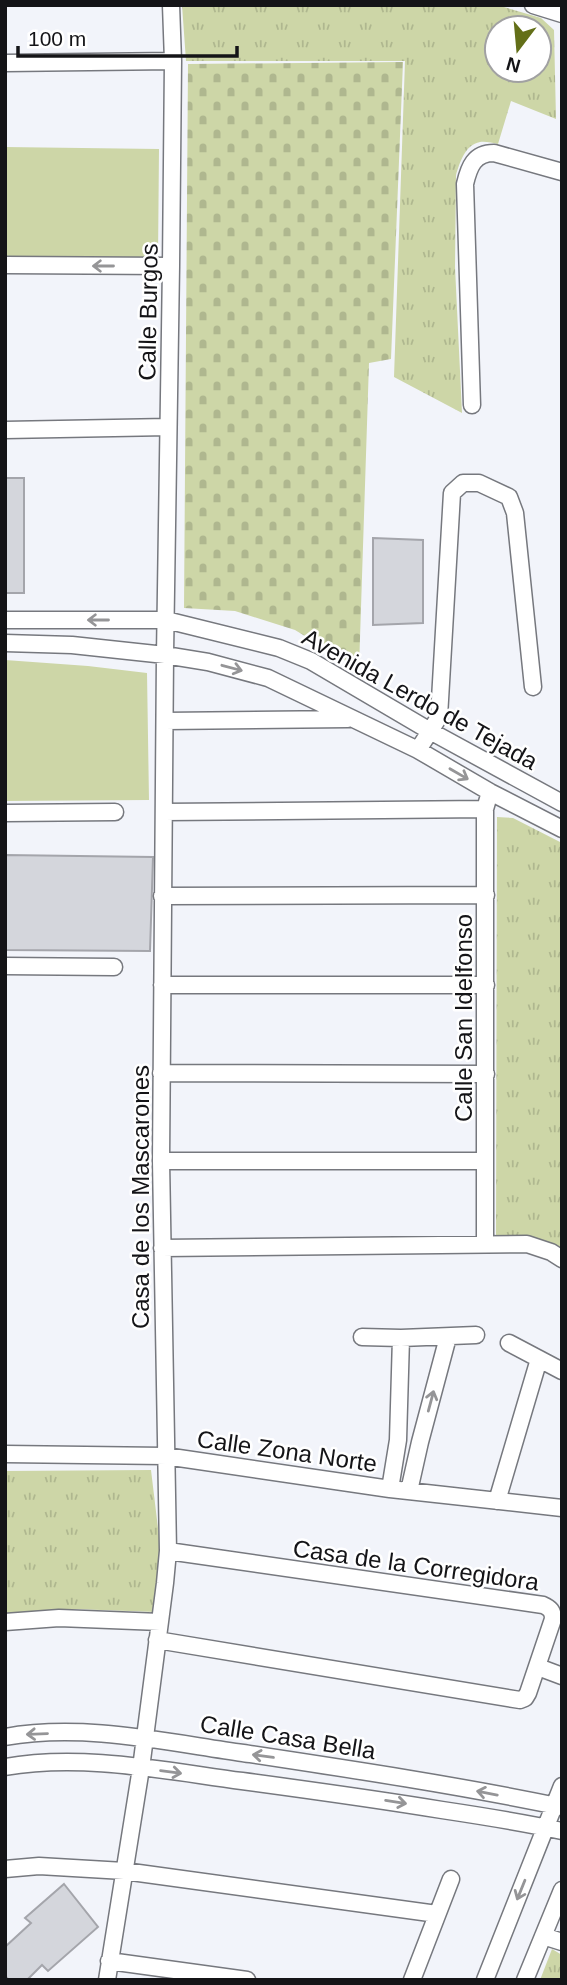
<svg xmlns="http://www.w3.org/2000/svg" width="567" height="1985" viewBox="0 0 567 1985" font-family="Arial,sans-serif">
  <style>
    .grass { fill: #cdd6a7 }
    .cemetery { fill: url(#cemetery-stones) }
    .park { fill: url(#park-tufts); fill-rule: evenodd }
    .building { fill: #d4d6dc; stroke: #a4a5ab; stroke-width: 2 }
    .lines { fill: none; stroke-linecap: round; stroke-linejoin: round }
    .minor-casing { stroke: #76787e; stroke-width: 19 }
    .minor { stroke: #fff; stroke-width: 16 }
    .oneway { stroke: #959597 }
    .labels { text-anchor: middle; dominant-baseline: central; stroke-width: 5; stroke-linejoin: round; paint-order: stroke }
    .street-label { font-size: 24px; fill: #141417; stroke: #fff }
  </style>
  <defs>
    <pattern id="cemetery-stones" width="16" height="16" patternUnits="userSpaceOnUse" patternTransform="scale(1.75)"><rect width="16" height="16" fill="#cdd6a7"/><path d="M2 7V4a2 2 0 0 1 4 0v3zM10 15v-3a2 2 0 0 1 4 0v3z" fill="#afb78f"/></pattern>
    <pattern id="park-tufts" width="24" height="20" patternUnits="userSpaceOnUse" patternTransform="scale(1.75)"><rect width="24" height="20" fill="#cdd6a7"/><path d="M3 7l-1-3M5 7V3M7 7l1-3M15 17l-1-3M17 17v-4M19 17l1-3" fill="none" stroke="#afb78f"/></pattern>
  </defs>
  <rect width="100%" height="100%" fill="#f2f4fa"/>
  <path class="grass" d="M5 147 159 149 158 258 5 257Z
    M5 660 88 666 147 673 149 800 5 801Z"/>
  <path class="cemetery" d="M403 62 391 359 369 363 359 669 295 630 235 611 184 608 188 64Z"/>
  <path class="park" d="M182 5H497L541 18 554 30 556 119 511 101 498 144C493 143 485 141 480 142 465 145 460 162 456 175L455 267 462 413 394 377 405 61H186ZM497 28H539V70H497Z
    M497 817 513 818 562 843V1249L528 1235H496Z
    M151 1470 161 1553 156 1612 73 1609 5 1614V1471Z
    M552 1949 562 1955V1980H540Z"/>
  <path class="building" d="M5 478H24V593H5Z
    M373 538 423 540V623L373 625Z
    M5 855 153 857 150 951 5 950Z
    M64 1884 98 1927 48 1971 42 1965 27 1980H9L5 1976V1947L31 1923 25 1918Z"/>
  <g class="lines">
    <g class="minor-casing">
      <path id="minor" d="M533 5 562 14
        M5 63 173 61
        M5 265 171 266
        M472 405 465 184C469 167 474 153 494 153L562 172
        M5 430 168 427
        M5 620H166L279 648 311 661 430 731 562 803
        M5 643 72 645 165 655 208 662 268 678 418 750 490 792 562 829
        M165 721 348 719
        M418 750 439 717 452 493 463 483H479L509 497 515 513 533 687
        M164 812 485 809
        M5 813 115 812
        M162 896 486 895
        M5 966 114 967
        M162 985H486
        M161 1073 486 1074
        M161 1161H485
        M485 1244V809L490 792
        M162 1248 527 1244 551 1252 562 1259
        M362 1337 401 1338 476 1335
        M509 1343 562 1371
        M5 1454 165 1456 390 1489 562 1508
        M390 1489 398 1440 401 1338
        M409 1491 420 1442 448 1337
        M497 1501 539 1359
        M5 1622 59 1618 160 1622
        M157 1640 520 1700 525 1698 528 1693 553 1619C553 1611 550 1608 543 1605L168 1551
        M538 1667 562 1676
        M5 1737C83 1723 165 1742 243 1753 349 1769 456 1785 562 1807
        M5 1767C82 1753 166 1771 242 1781 309 1790 375 1799 442 1810 482 1816 522 1822 562 1831
        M5 1869 39 1866 124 1871 437 1914
        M543 1936 562 1942
        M109 1961 247 1980
        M107 1980 141 1768 165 1583 168 1551 161 1161 165 655 171 266 173 61 171 5
        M412 1980 451 1879
        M485 1980 562 1786
        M525 1980 562 1890"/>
    </g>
    <use href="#minor" class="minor"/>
  </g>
  <defs><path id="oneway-shaft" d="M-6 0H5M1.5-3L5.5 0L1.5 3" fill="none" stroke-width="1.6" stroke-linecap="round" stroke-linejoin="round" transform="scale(1.75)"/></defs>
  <g class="oneway">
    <use href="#oneway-shaft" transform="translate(103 266) rotate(-180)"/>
    <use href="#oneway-shaft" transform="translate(98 620) rotate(180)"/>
    <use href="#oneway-shaft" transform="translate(232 668) rotate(15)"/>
    <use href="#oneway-shaft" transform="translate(459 774) rotate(30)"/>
    <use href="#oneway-shaft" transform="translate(431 1401) rotate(-75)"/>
    <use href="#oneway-shaft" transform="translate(37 1734) rotate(178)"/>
    <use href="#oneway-shaft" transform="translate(263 1756) rotate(-172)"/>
    <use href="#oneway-shaft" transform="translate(171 1772) rotate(7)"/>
    <use href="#oneway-shaft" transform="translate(487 1793) rotate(-169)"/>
    <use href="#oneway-shaft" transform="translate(396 1802) rotate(9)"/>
    <use href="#oneway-shaft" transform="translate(521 1890) rotate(112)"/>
  </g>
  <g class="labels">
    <g class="street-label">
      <text transform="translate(148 312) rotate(-89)">Calle Burgos</text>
      <text transform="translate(420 699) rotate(29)">Avenida Lerdo de Tejada</text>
      <text transform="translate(463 1018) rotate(-90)">Calle San Idelfonso</text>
      <text transform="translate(140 1197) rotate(-90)">Casa de los Mascarones</text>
      <text transform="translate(287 1451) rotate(8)">Calle Zona Norte</text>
      <text transform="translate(416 1565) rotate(8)">Casa de la Corregidora</text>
      <text transform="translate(288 1737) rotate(9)">Calle Casa Bella</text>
    </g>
  </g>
  <rect width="567" height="1985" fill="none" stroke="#141417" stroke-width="14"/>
  <g transform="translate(518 49) rotate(196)"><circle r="33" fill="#ffffff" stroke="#a1a1a2" stroke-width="2"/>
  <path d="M0-5L12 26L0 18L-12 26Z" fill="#636f18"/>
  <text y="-10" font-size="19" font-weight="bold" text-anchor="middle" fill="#141417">N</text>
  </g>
  <path d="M18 46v10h219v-10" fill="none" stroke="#141417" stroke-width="3.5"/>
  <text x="28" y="46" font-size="21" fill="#141417" stroke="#ffffff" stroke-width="5" paint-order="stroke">100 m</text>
</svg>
